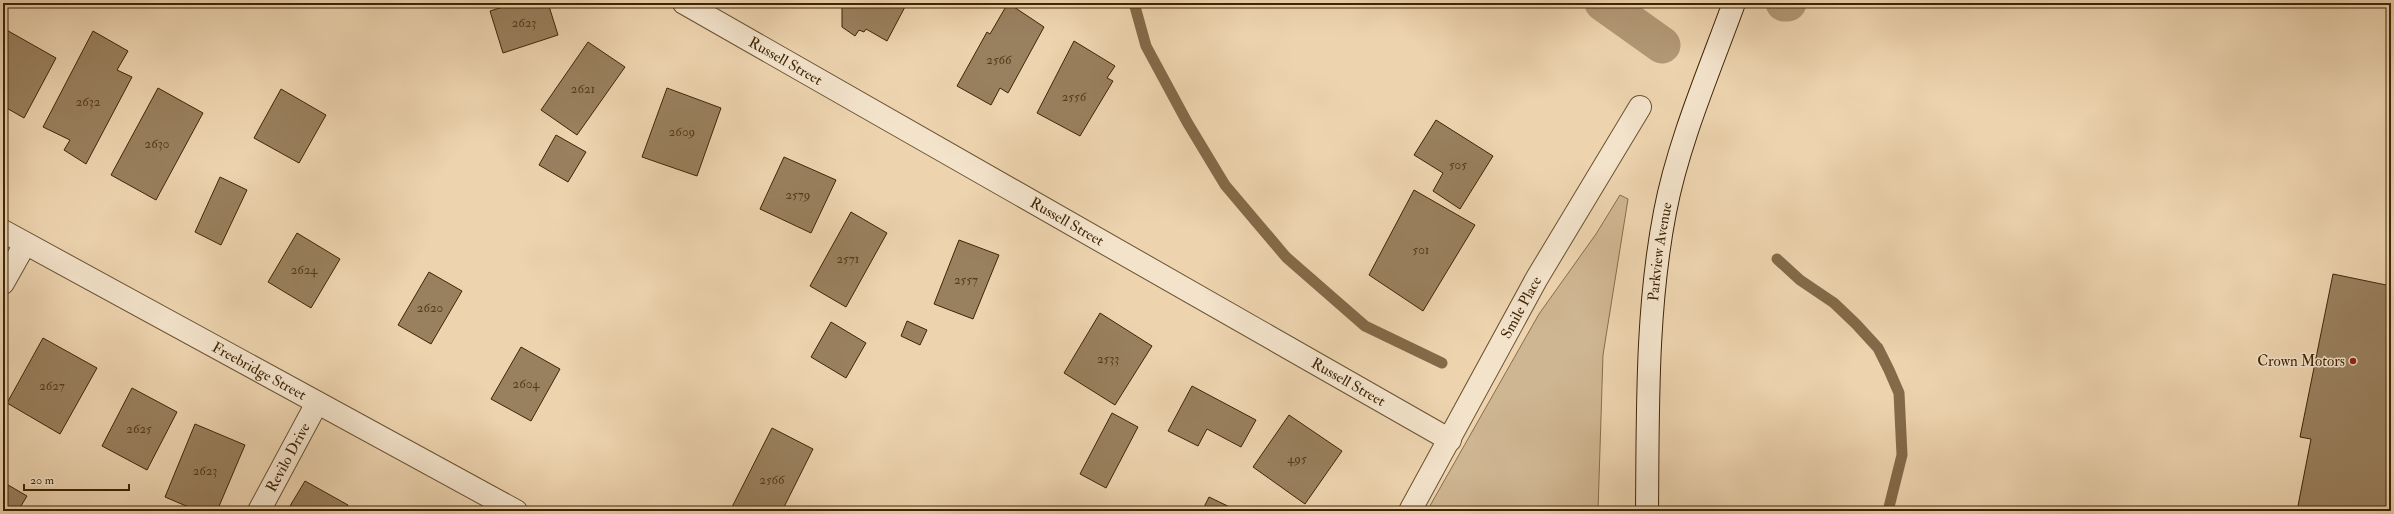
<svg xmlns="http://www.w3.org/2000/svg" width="2394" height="514" viewBox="0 0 2394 514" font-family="'IM FELL Double Pica',serif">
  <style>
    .green { fill: #cfb692; stroke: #876e4c }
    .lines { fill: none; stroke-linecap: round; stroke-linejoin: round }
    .stream { stroke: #846a49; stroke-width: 11 }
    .canal { stroke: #b29876; stroke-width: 37 }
    .building { fill: #99805e; stroke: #3f2506 }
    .minor-casing { stroke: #6a5130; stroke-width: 24 }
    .secondary-casing { stroke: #3f2506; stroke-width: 24 }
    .minor { stroke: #f3e3cb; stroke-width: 22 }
    .secondary { stroke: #f3e3cb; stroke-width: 22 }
    .poi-dot { fill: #8f2418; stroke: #f3e3cb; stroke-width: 1.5 }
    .labels { text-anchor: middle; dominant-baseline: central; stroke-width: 3; stroke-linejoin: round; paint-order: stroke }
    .number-label { font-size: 13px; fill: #563c1c }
    .street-label { font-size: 15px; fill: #3f2506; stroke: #f3e3cb }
    .poi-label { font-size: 15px; fill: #3f2506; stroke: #f3e3cb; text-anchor: end }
  </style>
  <rect width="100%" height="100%" fill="#edd4af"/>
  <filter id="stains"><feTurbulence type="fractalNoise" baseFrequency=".005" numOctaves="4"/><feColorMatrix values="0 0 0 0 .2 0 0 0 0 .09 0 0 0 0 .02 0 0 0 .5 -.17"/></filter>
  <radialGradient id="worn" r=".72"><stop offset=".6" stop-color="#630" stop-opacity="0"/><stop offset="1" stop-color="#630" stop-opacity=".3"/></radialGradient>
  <path class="green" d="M1620 195 1628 199 1603 355 1598 511H1427L1539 314 1596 234Z"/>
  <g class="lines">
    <path class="stream" d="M1134 3 1146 46 1187 122 1225 185 1286 257 1365 326 1442 363
      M1777 259 1800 280 1834 303 1856 324 1878 348 1889 370 1899 393 1902 455 1888 511"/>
    <path class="canal" d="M1603 3 1662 45
      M1784 3H1788"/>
  </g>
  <path class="building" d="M516 3H548L558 35 503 53 490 11Z
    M845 3H907L887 41 866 29 864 32 859 30 855 36 842 27V8Z
    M1008 3 1044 27 1008 93 1000 88 991 105 957 86 987 32 990 34Z
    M3 28 56 58 24 118 3 106Z
    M93 31 128 51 117 70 132 77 86 164 64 150 70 140 43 127Z
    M1074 41 1115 66 1107 78 1113 81 1080 136 1037 113Z
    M588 42 625 67 577 135 541 110Z
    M158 88 203 113 156 200 111 175Z
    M667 88 721 108 697 176 642 157Z
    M281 89 326 115 299 163 254 138Z
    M1436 120 1493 156 1460 209 1433 191 1443 173 1414 155Z
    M556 135 586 152 568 182 539 165Z
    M784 157 836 180 811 233 760 209Z
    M220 177 247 190 221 245 195 232Z
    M1414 190 1475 225 1423 311 1369 275Z
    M851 212 887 233 846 307 810 286Z
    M297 233 340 259 311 308 268 282Z
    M959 240 999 255 973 319 934 304Z
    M429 272 462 291 431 344 398 325Z
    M2333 274 2391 286V511H2297L2311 439 2300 437Z
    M1100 313 1152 346 1115 405 1064 373Z
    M907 321 927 330 920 345 901 336Z
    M831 322 866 343 846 378 811 357Z
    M43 338 97 368 60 434 7 403Z
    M521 347 560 369 531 421 491 399Z
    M1192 386 1256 420 1241 447 1207 429 1198 446 1168 431Z
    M132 388 177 412 147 470 102 446Z
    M1112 413 1138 427 1106 488 1080 474Z
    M1289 415 1342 451 1305 504 1253 467Z
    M195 424 245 445 217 511H198L165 497Z
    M772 428 813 449 782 511H730Z
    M305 481 348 505 346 511H287Z
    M3 482 27 496 18 511H3Z
    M1209 497 1238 511H1202Z"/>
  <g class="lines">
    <g class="minor-casing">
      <g id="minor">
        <path id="s1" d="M684 3 1450 440"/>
        <path id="s2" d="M3 231 516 511"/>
        <path d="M3 283 25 244"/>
        <path id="s3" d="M259 511 317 403"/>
        <path id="s4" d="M1410 511 1537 278 1640 107"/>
      </g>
    </g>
    <g class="secondary-casing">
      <g id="secondary">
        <path id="s5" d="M1647 511C1648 412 1646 310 1665 212 1678 143 1710 69 1734 3"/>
      </g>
    </g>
    <use href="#minor" class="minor"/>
    <use href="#secondary" class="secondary"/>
  </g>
  <circle class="poi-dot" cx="2353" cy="361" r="4"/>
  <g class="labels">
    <g class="number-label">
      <text x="524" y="23">2623</text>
      <text x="999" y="60">2566</text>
      <text x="583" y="89">2621</text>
      <text x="1074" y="97">2556</text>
      <text x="88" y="102">2632</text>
      <text x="682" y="132">2609</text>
      <text x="157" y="144">2630</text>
      <text x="1458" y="165">505</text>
      <text x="798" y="195">2579</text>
      <text x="1421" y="250">501</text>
      <text x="848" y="259">2571</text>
      <text x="304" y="270">2624</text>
      <text x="966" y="280">2557</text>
      <text x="430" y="308">2620</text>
      <text x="1108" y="359">2533</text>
      <text x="526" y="384">2604</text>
      <text x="52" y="386">2627</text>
      <text x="139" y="429">2625</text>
      <text x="1297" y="459">495</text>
      <text x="205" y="471">2623</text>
      <text x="772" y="480">2566</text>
    </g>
    <g class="street-label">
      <text stroke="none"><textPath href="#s1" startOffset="117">Russell Street</textPath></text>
      <text stroke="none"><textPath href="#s1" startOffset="441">Russell Street</textPath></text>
      <text stroke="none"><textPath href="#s5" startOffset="260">Parkview Avenue</textPath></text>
      <text stroke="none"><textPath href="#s4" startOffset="232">Smile Place</textPath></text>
      <text stroke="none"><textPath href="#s2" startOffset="292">Freebridge Street</textPath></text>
      <text stroke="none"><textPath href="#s1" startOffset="765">Russell Street</textPath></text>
      <text stroke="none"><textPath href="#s3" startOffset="61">Revilo Drive</textPath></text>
    </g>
    <g class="poi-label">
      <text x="2345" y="361">Crown Motors</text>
    </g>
  </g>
  <rect width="2394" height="514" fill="none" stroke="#edd4af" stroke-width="16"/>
  <rect x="4" y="4" width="2386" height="506" fill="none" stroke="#3f2506" stroke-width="2"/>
  <rect x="8" y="8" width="2378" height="498" fill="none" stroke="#3f2506"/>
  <path d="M24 484v6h105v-6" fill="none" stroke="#3f2506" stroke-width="2"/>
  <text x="30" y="484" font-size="12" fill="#3f2506" stroke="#f3e3cb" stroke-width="3" paint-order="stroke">20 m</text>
  <rect width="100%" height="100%" filter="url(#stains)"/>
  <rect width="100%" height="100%" fill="url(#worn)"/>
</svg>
